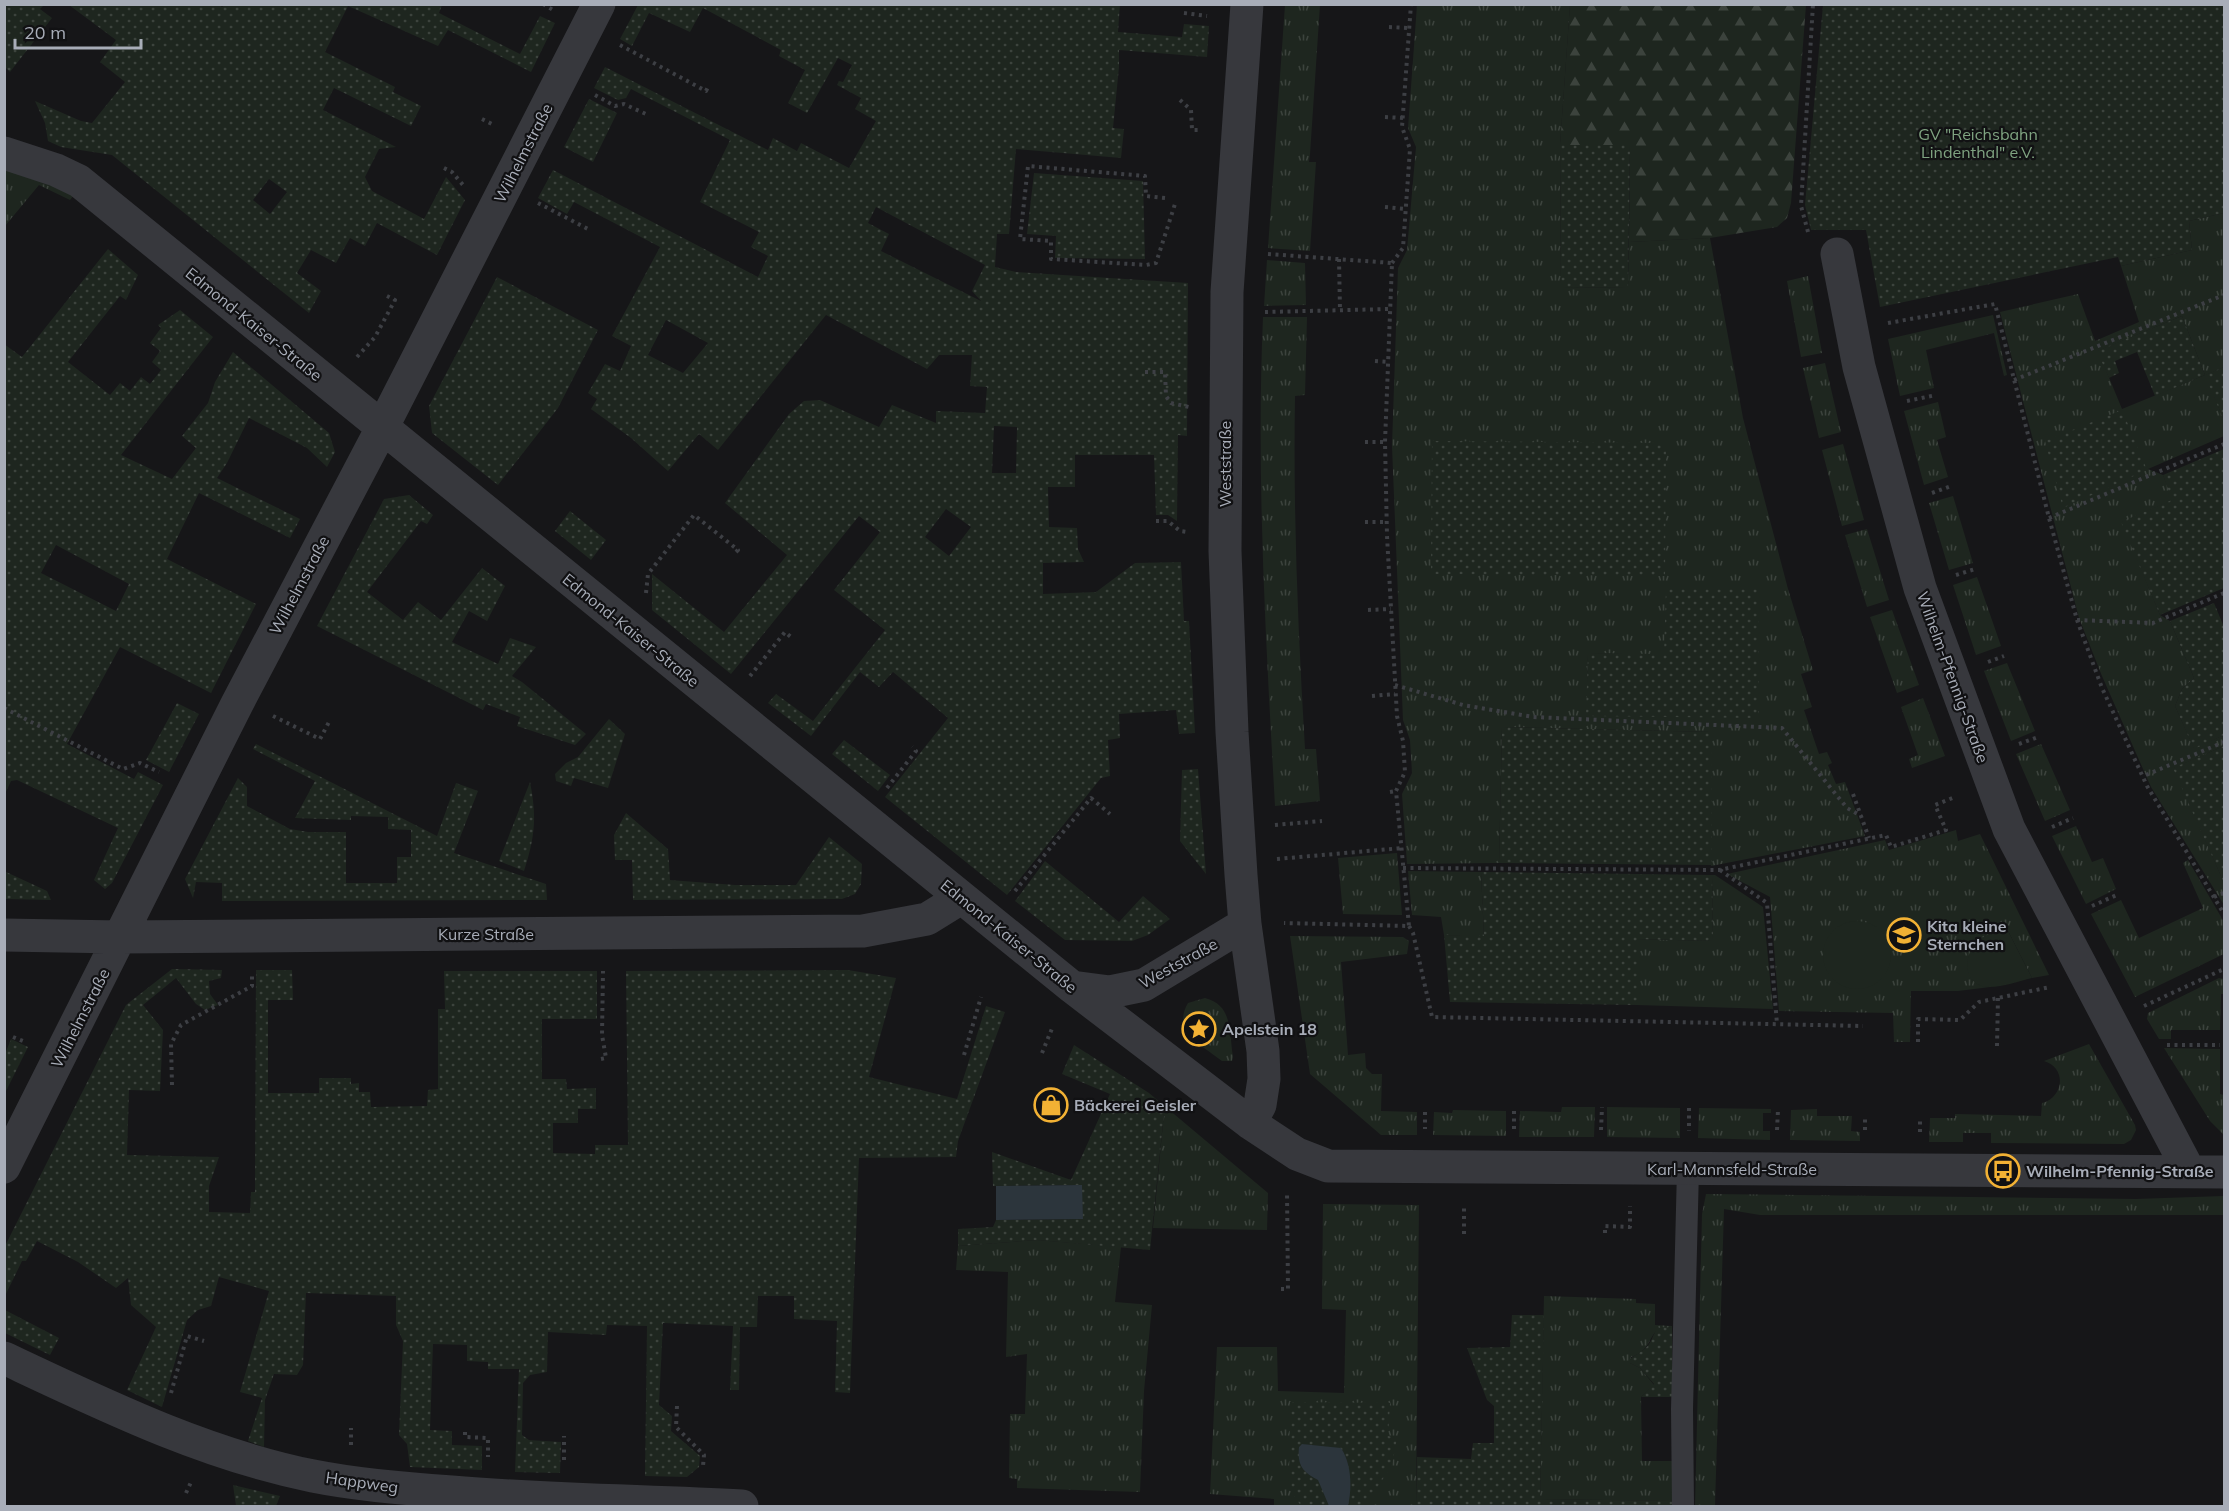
<svg xmlns="http://www.w3.org/2000/svg" width="2229" height="1511" viewBox="0 0 2229 1511" font-family="Mulish,sans-serif">
  <style>
    .grass { fill: url(#grass-tufts); fill-rule: evenodd }
    .forest { fill: url(#forest-firs) }
    .park { fill: #1e261f }
    .garden { fill: url(#garden-dots); fill-rule: evenodd }
    .water { fill: #2c353c }
    .lines { fill: none; stroke-linecap: round; stroke-linejoin: round }
    .path { stroke: #3d3f44; stroke-width: 4; stroke-dasharray: 3 4.5; stroke-linecap: butt }
    .lane { stroke: #37383d; stroke-width: 22 }
    .street { stroke: #37383d; stroke-width: 33 }
    .labels { text-anchor: middle; dominant-baseline: central; stroke-width: 4.5; stroke-linejoin: round; paint-order: stroke }
    .park-label { font-size: 16px; fill: #7fa381; stroke: #111113 }
    .street-label { font-size: 16px; fill: #a8adb8; stroke: #111113 }
    .poi-label { font-size: 16px; font-weight: bold; fill: #a8adb8; stroke: #111113; text-anchor: start }
  </style>
  <defs>
    <pattern id="grass-tufts" width="24" height="20" patternUnits="userSpaceOnUse" patternTransform="scale(1.5)"><rect width="24" height="20" fill="#1e261f"/><path d="M3 7l-1-3M5 7V3M7 7l1-3M15 17l-1-3M17 17v-4M19 17l1-3" fill="none" stroke="#3c433d"/></pattern>
    <pattern id="forest-firs" width="22" height="20" patternUnits="userSpaceOnUse" patternTransform="scale(1.5)"><rect width="22" height="20" fill="#1e261f"/><path d="M5 1l3.5 6h-7zM16 11l3.5 6h-7z" fill="#3c433d"/></pattern>
    <pattern id="garden-dots" width="8" height="8" patternUnits="userSpaceOnUse" patternTransform="scale(1.5)"><rect width="8" height="8" fill="#1e261f"/><path d="M2 2h.1M6 6h.1" fill="none" stroke="#3c433d" stroke-width="1.8" stroke-linecap="round"/></pattern>
  </defs>
  <rect width="100%" height="100%" fill="#161618"/>
  <path class="grass" d="M1285 5H1320L1310 154 1309 162H1316L1310 251 1268 248Z
    M1417 5H1570L1560 145 1561 287 1628 288 1629 242 1710 238 1743 418 1788 589 1813 670 1801 674 1812 707 1804 710 1819 754 1827 752 1832 763 1828 765 1836 784 1845 782 1865 836 1711 866V732L1502 727 1499 863 1407 864 1402 794 1412 773 1410 740 1403 720 1392 446 1398 268 1407 250 1416 147 1408 128ZM1588 653 1664 655 1587 716Z
    M5 165 77 191 70 200 39 185 5 226Z
    M2224 213V367L2206 375 2224 421V436L2148 469 2163 475 2173 500 2122 522 2160 615 2170 621 2194 678 2182 689 2175 706 2194 748 2224 735V746L2174 768 2224 883V905L2151 787 2102 676 2079 618 2000 312 2078 294 2095 341 2139 322 2121 266 2192 250 2189 221ZM2182 316 2205 375 2122 409 2098 351Z
    M1267 260 1305 263 1306 305 1264 306Z
    M1808 276 1822 353 1801 357 1787 281Z
    M1993 315 2007 375 2004 376 1994 333 1926 350 1934 388 1900 396 1888 339Z
    M1263 317H1307L1305 395 1295 396C1293 514 1298 631 1305 749H1316L1320 801 1275 806C1266 643 1256 480 1263 317Z
    M1825 363 1841 432 1819 438 1803 368Z
    M1938 402 1946 437 1937 440 1948 477 1924 485 1904 411Z
    M1843 444 1864 520 1842 526 1822 450Z
    M1953 496 1973 563 1949 570 1929 503Z
    M1867 529 1889 600 1867 607 1845 535Z
    M1977 577 2001 646 1976 655 1953 585Z
    M1892 610 1919 685 1897 693 1870 617Z
    M2007 663 2035 731 2011 741 1984 671Z
    M1923 698 1945 756 1912 768 1909 759 1918 755 1901 707Z
    M2041 744 2070 810 2045 821 2016 754Z
    M2076 826 2092 862 2103 858 2116 889 2086 904 2052 836Z
    M1956 830 1958 841 1980 834 2049 975 2032 978 2006 927 1978 984 1990 987 1958 991H1911L1910 1042H1894L1893 1013 1779 1011 1770 897 1727 874 1885 840 1889 850Z
    M1397 853 1402 915 1343 914 1338 858Z
    M2188 860 2224 922V954L2135 997 2091 914 2121 900 2139 938 2203 908 2183 863Z
    M1408 871 1481 872 1484 937 1444 935 1441 917 1412 915Z
    M1712 875H1715L1763 907 1773 1009 1637 1005 1636 939 1713 941Z
    M1290 936 1403 937 1409 941 1407 954 1341 962 1348 1055 1365 1053 1366 1068 1372 1074H1382L1381 1111 1417 1112V1135H1381L1310 1074Z
    M2219 978 2224 979V994H2221L2220 1030H2171V1039H2159L2147 1019 2148 1013Z
    M1205 998C1233 1005 1229 1032 1233 1057L1232 1061H1222C1203 1046 1171 1032 1188 1003Z
    M2089 1044 2135 1125 2136 1130 2131 1140 2124 1144 1991 1143V1133H1963V1142H1929L1930 1118H1955V1114L2041 1116 2042 1103C2064 1097 2067 1068 2044 1061Z
    M2164 1048 2220 1049V1094L2224 1095V1135L2210 1121Z
    M1562 1107H1595L1594 1137H1519L1520 1111 1561 1112Z
    M1607 1107 1680 1108V1138L1607 1137Z
    M1699 1108 1771 1109V1113H1763V1131H1770V1140L1698 1138Z
    M1168 1109 1268 1193 1267 1230 1153 1228 1164 1113Z
    M1817 1109V1116H1852L1851 1131 1860 1132V1141L1790 1140 1791 1110Z
    M1453 1110 1506 1111V1136L1433 1135 1434 1112 1452 1113Z
    M1706 1194 2136 1199 2224 1196V1215H1760L1724 1209 1715 1506H1695L1702 1214Z
    M1323 1204 1419 1205 1416 1506H1274V1499L1210 1494 1217 1347H1277L1278 1391 1344 1393 1346 1310 1322 1309Z
    M1037 1240 1121 1247 1115 1302 1152 1305 1144 1391 1140 1492 1017 1488V1479L1009 1478 1010 1414H1025L1027 1354 1006 1357 1008 1272 956 1270 958 1246Z
    M1544 1296 1636 1299V1303L1655 1304V1325L1672 1326V1328C1645 1325 1657 1349 1631 1357L1630 1363 1640 1368 1654 1385 1641 1397 1642 1461H1672L1673 1501 1540 1499Z"/>
  <path class="forest" d="M1570 5H1806L1791 203 1787 218 1777 227 1710 238 1629 242 1630 146 1560 145Z"/>
  <path class="park" d="M1823 955a34 34 0 1 1 68 0a34 34 0 1 1-68 0Z
    M2006 927 2032 978C2019 981 2003 987 1990 987 1964 987 1961 958 1977 942 1984 935 1997 931 2006 927Z"/>
  <path class="garden" d="M219 4 222 7 225 4 442 5 439 13 520 54 540 16 555 23 531 72 448 30 438 46 348 6 325 52 395 87 393 92 421 106 411 126 334 88 323 110 396 147 379 149 365 177 372 191 424 219 446 177 465 200 437 255 377 223 365 246 350 238 336 263 311 250 297 273 321 291 309 313 112 155 61 147 48 141 45 123 35 101 81 121 92 123 125 82 100 62 116 40 69 5ZM269 179 287 192 270 214 253 200Z
    M1120 4 1118 32 1182 37 1184 24 1209 26 1207 57 1119 50V67L1113 128 1124 129 1121 158 1016 149 1009 234H997L995 267 1016 272 1188 283 1187 436 1178 435 1177 521 1168 515H1156L1154 455H1075V487H1048L1049 527 1077 528 1078 549 1084 562 1043 563V594L1096 592 1135 563 1181 562 1184 621H1189L1195 733 1179 734 1176 710 1119 714 1120 738 1108 740 1110 776 1101 778 1007 895 885 797 948 718 893 672 879 687 860 672 811 736 768 703 776 694 813 721 885 630 834 590 880 532 859 516 731 674 652 610V574L724 632 787 555 725 503 789 414 804 401 820 400 879 427 892 405 936 423V411L985 413 987 387 970 386 972 355H939L927 369 826 315 718 450 699 434 668 471 631 438 591 409 597 399 588 393 605 364 620 371 631 346 612 336 660 247 574 202 567 214 538 198 553 170 758 277 768 256 751 247 759 232 700 202 730 140 631 89 626 98 618 100 594 88 605 67 768 150 773 138 797 151 801 143 849 168 876 121 855 109 861 98 837 85 839 81 843 82 852 65 838 58 807 113 788 103 805 70 779 56 781 50 703 8 690 32 649 13 632 46 620 39 638 5ZM876 207 985 265 972 291 981 301 881 251 889 234 868 223ZM666 320 708 343 683 373 648 355ZM994 426 1017 427 1016 473H992ZM946 509 971 527 949 556 925 537Z
    M4 5H44L40 9 52 18 10 72 5 67Z
    M1823 5H2224V213L2189 221 2192 250 2121 266 2118 257 1880 307 1866 230H1811L1805 205Z
    M589 99 617 113 593 162 564 147Z
    M1560 145H1630L1628 288 1561 287Z
    M1034 173 1143 181 1145 259 1055 258 1056 236 1027 234Z
    M108 249 138 275 126 300 120 296 68 362 110 395 120 383 130 391 141 377 150 384 161 370 152 362 160 351 150 343 161 328 158 325 180 310 213 337 121 455 172 479 196 448 182 436 208 403 215 382 233 352 329 433 335 452 327 467 307 448 249 418 227 463 217 478 300 519 290 538 199 493 167 559 256 604 211 693 120 647 67 744 134 779 138 772 163 785 112 883 105 889 94 880 118 828 17 780 11 781 5 794 4 344 22 357ZM56 545 129 584 116 611 41 573Z
    M497 277 598 330 558 408 498 485 432 433 429 406Z
    M2182 316 2205 375 2224 367V421L2205 375 2155 396 2137 352 2115 361 2119 373 2109 378 2097 351Z
    M2122 410 2147 470 2063 508 2045 441Z
    M1432 441 1666 443 1665 576 1431 574Z
    M2224 449V588L2160 615 2121 522 2172 500 2163 475Z
    M409 495 433 515 427 524 421 521 367 592 403 620 418 602 441 620 482 568 505 586 487 621 469 611 452 642 498 664 510 638 536 647 512 676 522 682 586 734 575 745 517 726 520 717 486 704 483 710 317 626 384 499Z
    M570 511 606 540 591 560 555 531Z
    M1666 588H1759L1758 718 1586 716 1588 653 1664 654Z
    M2214 603 2224 627V735L2194 749 2175 706 2182 689 2194 678 2170 621Z
    M177 703 199 714 169 772 146 760Z
    M609 719 625 734 608 788 574 778 571 786 556 781 555 774 566 763 578 757Z
    M1502 727 1711 732 1712 865 1499 863Z
    M844 740 890 775 878 791 832 754Z
    M256 744 437 836 456 783 478 791 454 853 546 884 547 900 222 901V883L196 882 193 898 185 879 238 778 247 787V806L290 829 308 832H346V883H397V857H411V830L388 829V817L351 816V820L295 818 315 781 253 749Z
    M2224 746V883L2173 768Z
    M1198 769 1206 874 1180 841 1182 770Z
    M530 782C537 817 535 837 524 871L499 861Z
    M626 813 668 849 670 880 735 885H796L829 837 862 864 861 884 855 894 842 899 633 900 632 860H615L614 835Z
    M1045 861 1119 922 1143 896 1170 919 1148 935 1132 941 1065 940 1015 901Z
    M4 871 47 891 51 900 5 899Z
    M1481 872 1712 875 1713 941 1637 939V1005L1450 1002 1444 935 1484 936Z
    M172 969 222 970 221 978 209 981 210 994 218 1005 205 1010 196 1004 176 978 143 1005 163 1030 160 1091 129 1090 127 1155 219 1157 209 1186V1212L250 1213 251 1192H255L256 970H292L293 1000H268V1093H319V1078H351V1084L359 1083V1092H370L371 1107 427 1106 428 1090 438 1089V1009H445L444 971H597V1019H542V1079H566L567 1089 596 1088V1109H578V1123H553V1153L595 1154V1145H628L626 971 848 970 896 978 869 1077 957 1099 986 1006 1005 1012 958 1141 956 1157 859 1158 850 1393 835 1392 837 1321 794 1319V1296H758L757 1327H740L739 1390H730L733 1326 663 1323 659 1405 672 1416 671 1431 700 1456 699 1467 687 1477 645 1476 647 1326 607 1325 606 1335 548 1332 547 1372 530 1375 523 1383 522 1435 529 1440 561 1442 560 1473 515 1472 519 1369H488V1362L467 1361V1345L433 1344 430 1430 452 1431V1445L482 1446V1470L410 1467 407 1444 399 1435 403 1341 396 1325V1296L306 1293 303 1365 297 1375 274 1374 265 1400 264 1447 248 1441 262 1398 240 1392 269 1291 219 1277 211 1306 198 1310 187 1320 162 1407 127 1390 156 1327 131 1305 128 1278 116 1288 78 1262 37 1241 26 1261H22L5 1296V1246L126 1005Z
    M11 1039 28 1047 5 1093V1054Z
    M1074 1045 1149 1093 1168 1109 1164 1113 1150 1250 1037 1240 958 1246V1229L993 1227 996 1220 1082 1219V1185L993 1186 992 1152 1071 1180 1110 1094 1062 1074Z
    M5 1310 59 1338 50 1355 5 1333Z
    M1512 1315H1544L1540 1499 1673 1501V1506H1416L1417 1457 1471 1459 1473 1443H1494V1406L1487 1400 1467 1348 1510 1347Z
    M1661 1327 1672 1328V1397H1641L1654 1384 1640 1368 1630 1363 1629 1360C1635 1354 1644 1352 1649 1344 1654 1337 1653 1331 1661 1327Z
    M1290 1402 1390 1403 1388 1436 1397 1438 1392 1465 1365 1506H1301L1289 1488Z
    M233 1485 280 1496 276 1506H236Z"/>
  <path class="water" d="M1082 1185 1083 1219 996 1220V1186Z
    M1302 1444 1341 1448C1352 1465 1352 1488 1348 1506H1329L1318 1480C1303 1472 1297 1466 1299 1447Z"/>
  <g class="lines">
    <path class="path" d="M543 4 553 10
      M1184 13 1207 16
      M1389 27 1409 28
      M620 45 706 91 708 87
      M595 95 615 106 624 104 646 114
      M1180 100 1191 110 1192 130H1201
      M1385 117 1403 118
      M482 119 494 125
      M444 168 452 172 463 185
      M1165 198 1146 196 1145 176 1028 166 1020 239 1051 241V259L1146 265 1156 263 1175 204
      M538 203 588 229
      M1385 207 1406 209
      M1808 232 1801 206 1813 4
      M1268 254 1392 263 1385 442 1387 536 1397 716 1403 741 1405 772 1396 791 1409 926 1284 923
      M1339 259 1340 310
      M1392 263 1403 248 1410 149 1402 127 1411 4
      M1265 312 1390 309
      M1888 323 1995 304 2049 518 2077 620 2102 688 2147 786 2224 914
      M357 357 375 337 395 300 387 296
      M1375 361 1388 362
      M1145 372H1165L1166 396 1171 403 1189 407
      M2014 380 2224 295
      M1907 401 1936 395
      M1365 442H1385
      M1932 493 1951 486
      M2049 518 2224 444
      M1156 521H1168L1180 531 1187 532
      M1365 522H1387
      M1956 575 1975 569
      M646 593 648 574 694 515 738 550 735 553
      M1368 610 1391 609
      M2077 620 2153 623 2224 593
      M1988 662 2004 656
      M750 676 785 632 791 637
      M1395 685 1463 705 1533 717 1782 728 1847 808 1861 816
      M1372 696 1395 694
      M4 708 123 769 140 763 159 772
      M273 716 320 739 329 722
      M2019 744 2038 737
      M2146 775 2224 742
      M887 788 916 751 912 747
      M1390 792 1396 791
      M1853 794 1869 838
      M1275 825 1322 821
      M2052 827 2073 818
      M1277 859 1402 848
      M1403 868 1719 870 1886 835 1891 847 1946 830 1935 805 1955 797
      M1720 870 1767 903 1777 1024
      M1015 891 1091 798 1110 814
      M2214 897 2224 893
      M2092 906 2119 894
      M1409 926 1413 933 1432 1017 1863 1026
      M2144 1006 2224 969
      M13 1037 23 1041
      M1918 1042V1019L1960 1020 1979 1002 2050 987
      M2167 1045H2220
      M1997 1046 1998 997
      M1042 1053 1053 1026
      M964 1055 981 997
      M601 1059 606 1058 602 1035 603 971
      M172 1085 171 1044 181 1025 252 986V974
      M1689 1108V1131
      M1425 1112V1129
      M1514 1129V1111
      M1601 1130 1602 1107
      M1777 1130 1778 1110
      M1865 1130V1116
      M1920 1132V1118
      M1605 1233V1226L1630 1227V1206
      M1464 1234V1205
      M1281 1289H1288L1287 1192
      M171 1393 187 1336 204 1341
      M677 1406 676 1427 704 1455 703 1466
      M465 1432V1437L488 1438V1457
      M351 1445V1428
      M564 1460V1436
      M186 1493 192 1480"/>
    <path class="lane" d="M1683 1506 1682 1409 1688 1169"/>
    <path class="street" d="M1247 4 1227 292 1225 551 1232 732 1241 875 1245 924 1263 1051 1264 1079 1260 1105 1250 1123
      M4 153 56 170 79 181 1072 987 1250 1123 1297 1154 1328 1166 2224 1172
      M1837 254 1859 367 1920 588 2009 829 2189 1171
      M4 935 120 937 863 931 927 919 961 898
      M1072 987 1110 992 1144 985 1245 924
      M4 1167 237 704 382 428 599 4
      M4 1358C104 1405 204 1454 313 1476 358 1485 406 1489 452 1492 549 1500 646 1501 742 1506"/>
  </g>
  <defs>
    <g id="school-ring" transform="scale(1.725)"><circle r="9.5" fill="#111113" stroke="#f2b134" stroke-width="1.5"/><path d="M0-5L7-2L0 1L-7-2ZM-4 1L0 2.5L4 1V4Q0 6-4 4Z" fill="#f2b134"/></g>
    <g id="sight-ring" transform="scale(1.725)"><circle r="9.5" fill="#111113" stroke="#f2b134" stroke-width="1.5"/><path d="M0-6L1.8-2.2L6-1.7L2.9 1.2L3.7 5.4L0 3.3L-3.7 5.4L-2.9 1.2L-6-1.7L-1.8-2.2Z" fill="#f2b134"/></g>
    <g id="shop-ring" transform="scale(1.725)"><circle r="9.5" fill="#111113" stroke="#f2b134" stroke-width="1.5"/><path d="M-5-2.5h2.3a2.7 3.5 0 0 1 5.4 0H5L5.5 6h-11ZM-1.5-2.5h3a1.5 2.3 0 0 0-3 0Z" fill="#f2b134"/></g>
    <g id="bus-ring" transform="scale(1.725)"><circle r="9.5" fill="#111113" stroke="#f2b134" stroke-width="1.5"/><path d="M-5-6H5V4H4V6H2V4H-2V6H-4V4H-5ZM-3.5-4V0h7V-4ZM-3.5 1.2v1.5H-2V1.2ZM2 1.2v1.5H3.5V1.2Z" fill="#f2b134"/></g>
  </defs>
  <g fill-rule="evenodd">
    <use href="#school-ring" x="1904" y="935"/>
    <use href="#sight-ring" x="1199" y="1029"/>
    <use href="#shop-ring" x="1051" y="1105"/>
    <use href="#bus-ring" x="2003" y="1171"/>
  </g>
  <g class="labels">
    <g class="park-label">
      <text x="1978" y="134">GV "Reichsbahn<tspan x="1978" dy="18">Lindenthal" e.V.</tspan></text>
    </g>
    <g class="street-label">
      <text transform="translate(523 153) rotate(-63)">Wilhelmstraße</text>
      <text transform="translate(254 324) rotate(39)">Edmond-Kaiser-Straße</text>
      <text transform="translate(1225 464) rotate(-90)">Weststraße</text>
      <text transform="translate(299 585) rotate(-62)">Wilhelmstraße</text>
      <text transform="translate(631 630) rotate(39)">Edmond-Kaiser-Straße</text>
      <text transform="translate(1953 677) rotate(70)">Wilhelm-Pfennig-Straße</text>
      <text x="486" y="934">Kurze Straße</text>
      <text transform="translate(1009 936) rotate(39)">Edmond-Kaiser-Straße</text>
      <text transform="translate(1178 963) rotate(-29)">Weststraße</text>
      <text transform="translate(80 1018) rotate(-63)">Wilhelmstraße</text>
      <text x="1732" y="1169">Karl-Mannsfeld-Straße</text>
      <text transform="translate(362 1482) rotate(8)">Happweg</text>
    </g>
    <g class="poi-label">
      <text x="1927" y="926">Kita kleine<tspan x="1927" dy="18">Sternchen</tspan></text>
      <text x="1222" y="1029">Apelstein 18</text>
      <text x="1074" y="1105">Bäckerei Geisler</text>
      <text x="2026" y="1171">Wilhelm-Pfennig-Straße</text>
    </g>
  </g>
  <rect width="2229" height="1511" fill="none" stroke="#a8adb8" stroke-width="12"/>
  <path d="M15 39v9h126v-9" fill="none" stroke="#a8adb8" stroke-width="3"/>
  <text x="24" y="39" font-size="18" fill="#a8adb8" stroke="#111113" stroke-width="4.5" paint-order="stroke">20 m</text>
</svg>
